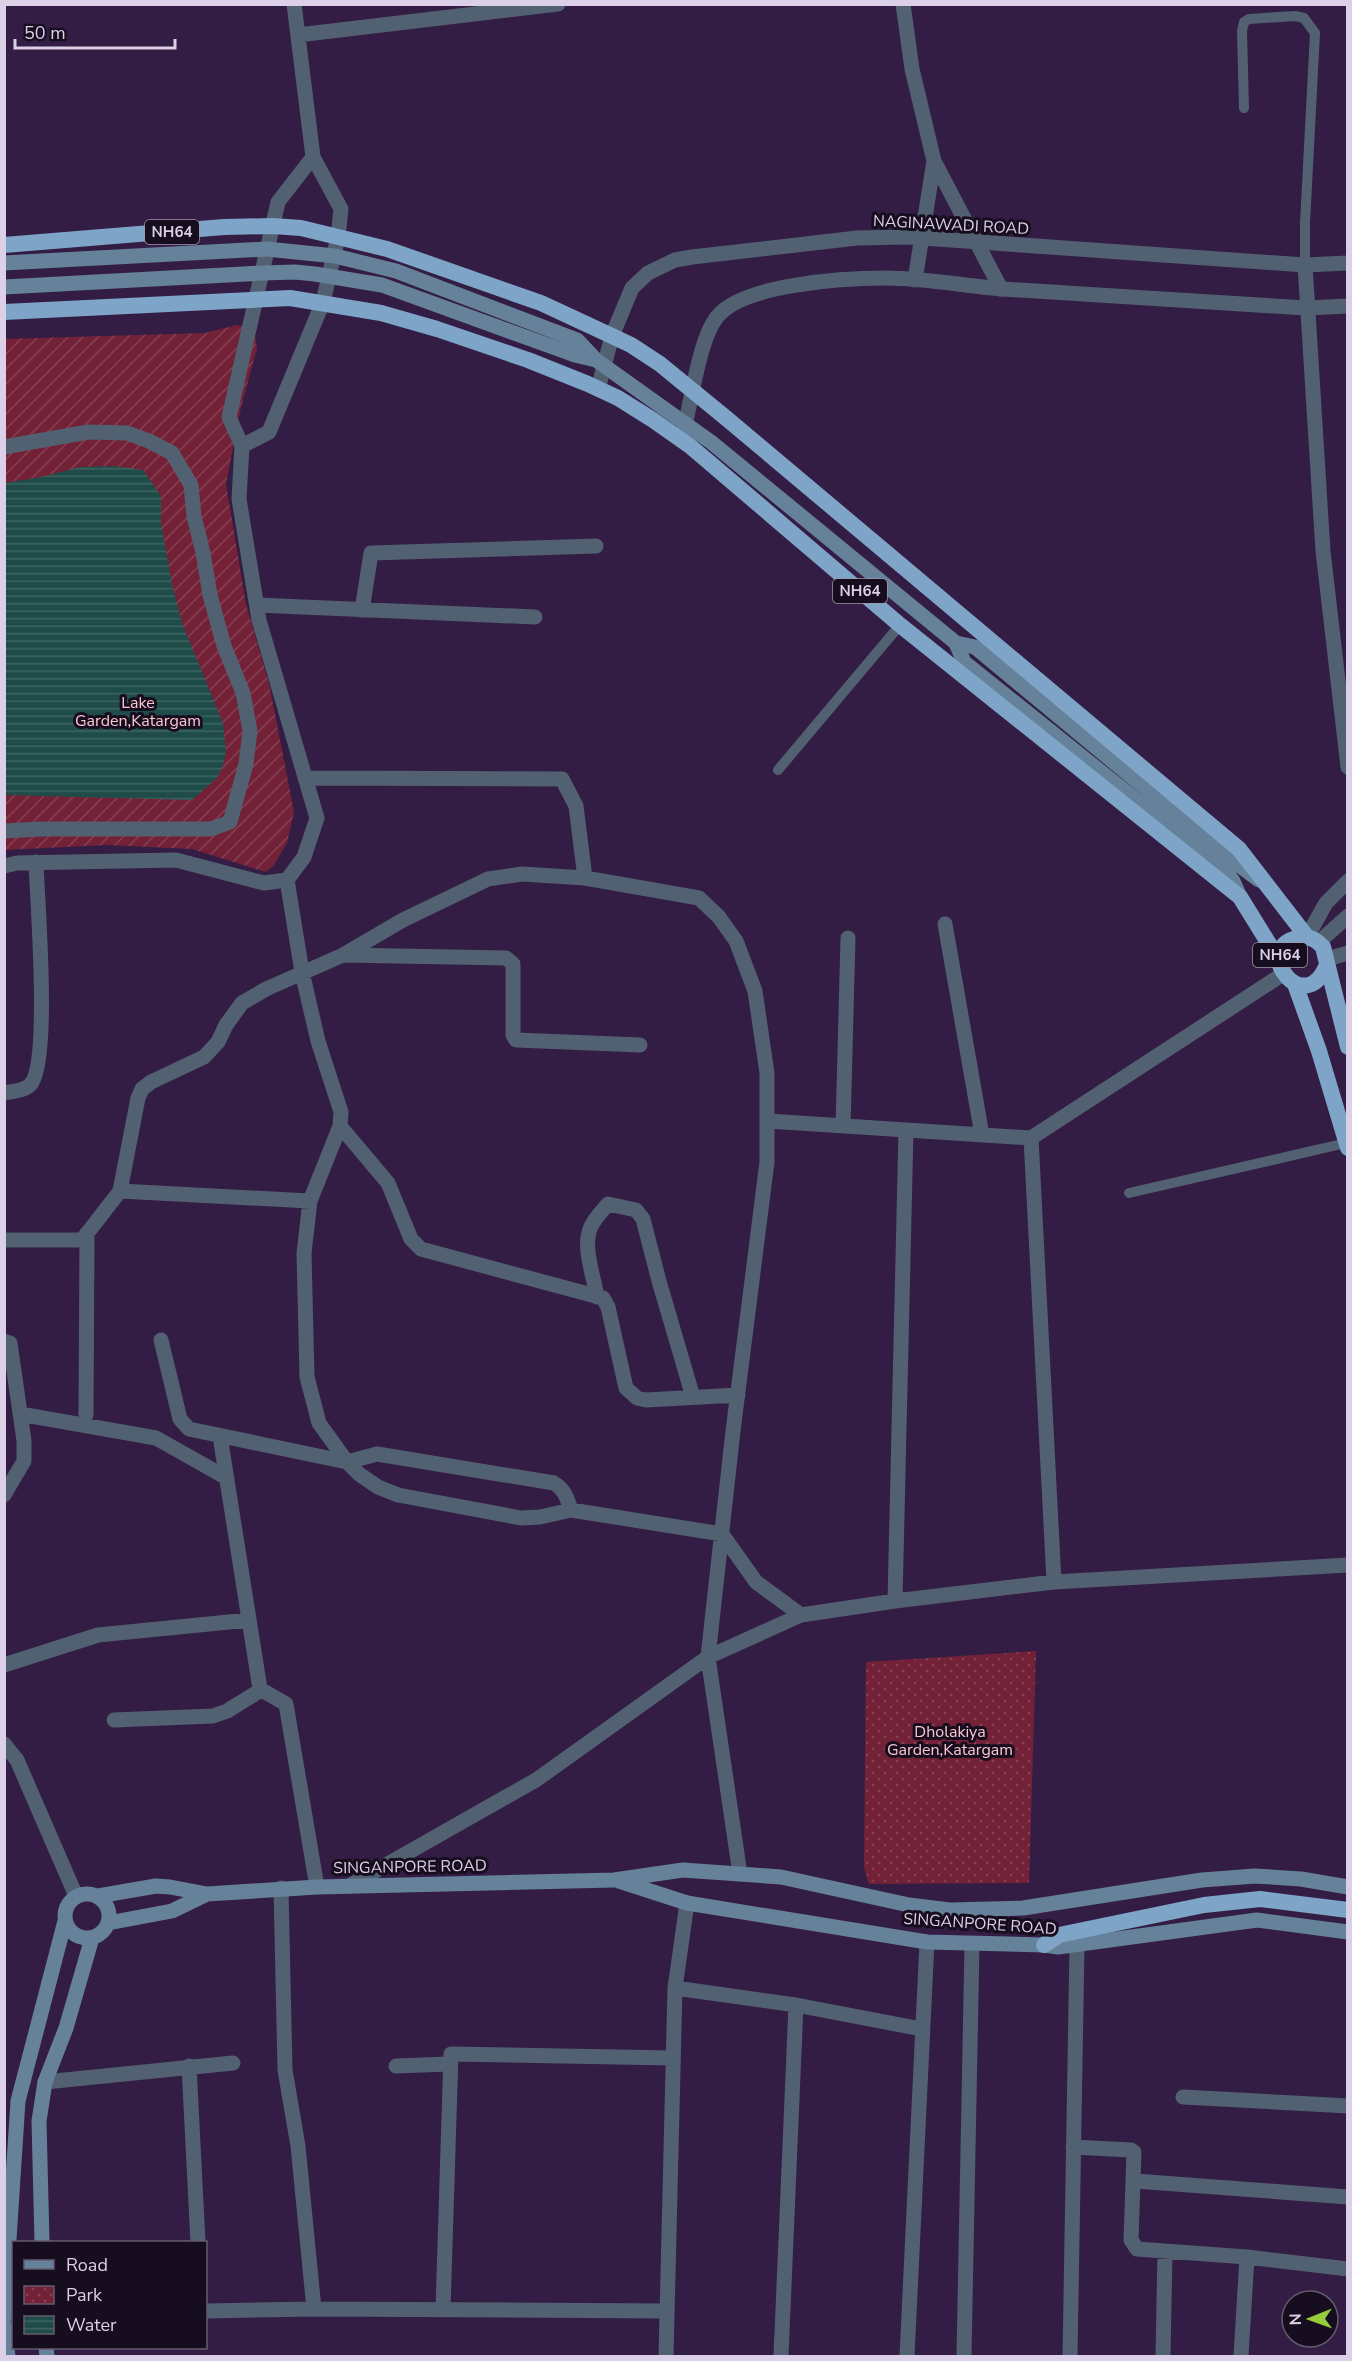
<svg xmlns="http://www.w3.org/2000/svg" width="1352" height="2361" viewBox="0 0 1352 2361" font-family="'Nunito Sans',sans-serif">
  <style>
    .park { fill: url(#park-dots) }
    .garden { fill: url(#garden-furrows) }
    .water { fill: url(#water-rules) }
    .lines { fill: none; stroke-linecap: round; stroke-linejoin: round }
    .service { stroke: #516171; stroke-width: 10 }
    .pedestrian { stroke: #516171; stroke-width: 15 }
    .minor { stroke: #516171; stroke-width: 15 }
    .tertiary { stroke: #516171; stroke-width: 15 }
    .secondary { stroke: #66819a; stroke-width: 15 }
    .trunk { stroke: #7ea4c8; stroke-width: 16 }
    .labels { text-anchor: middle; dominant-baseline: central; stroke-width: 6; stroke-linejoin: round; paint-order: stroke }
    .shield { fill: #160d1e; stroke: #a195ab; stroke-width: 1.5 }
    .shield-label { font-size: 15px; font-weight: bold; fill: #dccfe8 }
    .street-label { font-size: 16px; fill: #dccfe8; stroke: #160d1e }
    .park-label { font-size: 16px; fill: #fbc6ce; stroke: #160d1e }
  </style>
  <defs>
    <pattern id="park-dots" width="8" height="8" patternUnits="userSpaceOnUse" patternTransform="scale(1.5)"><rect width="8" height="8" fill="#732137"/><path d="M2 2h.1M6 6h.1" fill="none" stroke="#864054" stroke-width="1.8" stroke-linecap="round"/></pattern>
    <pattern id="garden-furrows" width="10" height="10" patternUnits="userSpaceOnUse" patternTransform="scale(1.5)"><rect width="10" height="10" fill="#732137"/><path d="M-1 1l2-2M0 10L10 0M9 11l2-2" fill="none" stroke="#864054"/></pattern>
    <pattern id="water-rules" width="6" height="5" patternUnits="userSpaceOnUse" patternTransform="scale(1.5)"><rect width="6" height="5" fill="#1f4c48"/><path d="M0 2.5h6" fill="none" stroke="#3f6562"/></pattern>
  </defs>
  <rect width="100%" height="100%" fill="#331d44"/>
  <path class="park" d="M1036 1651 1029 1883 869 1884 864 1867 866 1662Z"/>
  <path class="garden" d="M237 325 254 329 257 348 241 407 226 484 246 604 269 683 294 812 287 843 274 865 266 872 192 849 107 845 5 850 4 339 205 333Z"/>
  <path class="water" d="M115 466 143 470 161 496V523L172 584 182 623 223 723 226 752 223 765 217 778 192 800 5 795V483L41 477 80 467Z"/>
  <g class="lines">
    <path class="service" d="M1244 108 1242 31 1244 22 1249 19 1295 16 1304 18 1315 33 1305 223V265
      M778 770 900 625
      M1129 1193 1346 1143"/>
    <path class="pedestrian" d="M4 447 88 432 127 433 149 441 172 453 191 485 194 516 203 553 210 595 224 646 243 693 250 731 246 764 230 822 211 829H41L4 831"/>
    <path class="minor" d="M903 4 912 69 934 161 1001 289
      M298 35 558 4
      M1305 265 1323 551 1348 767
      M915 280 934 161
      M242 446 269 432 323 302 338 237 341 209 313 157 294 4
      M257 605 535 617
      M362 610 371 553 596 546
      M305 778 562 779 576 806 585 878
      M4 866 17 863 176 860 264 883 287 880 304 857 317 818 259 620 239 499 242 446 229 417 278 202 313 157
      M287 880 302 972 318 1041 341 1112 340 1126 310 1201 304 1253 307 1377 319 1423 347 1462 359 1474 378 1487 398 1495 521 1518 540 1517 571 1510 722 1534 756 1582 801 1615
      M945 924 982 1135
      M1307 937 1326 903 1348 881
      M1319 942 1348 916
      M343 955 506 958 513 964V1035L516 1040 640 1045
      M1327 959 1348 953
      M4 1093C13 1091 24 1091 30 1085 51 1065 37 898 36 862
      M768 1121 1031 1138
      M340 1126 388 1183 411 1239 421 1249 603 1298 608 1307 626 1388 637 1398 646 1400 738 1395
      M843 1126 848 938
      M120 1191 310 1201
      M4 1240H82L120 1191 138 1098 142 1089 151 1082 204 1057 218 1042 226 1025 242 1003 266 989 343 955 403 920 488 879 522 874 585 878 699 898 719 917 736 941 755 991 767 1073V1162L733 1431 708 1657 740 1874
      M597 1297C594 1276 580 1242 593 1223 597 1216 603 1210 608 1204L636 1210 643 1219 659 1281 693 1397
      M161 1340 180 1419 189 1429 347 1462 377 1454 554 1483C565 1490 567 1498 571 1510
      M4 1341 10 1343 24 1441V1461L4 1495
      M20 1414 156 1438 227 1478
      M86 1415 87 1233
      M220 1436 260 1689 286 1704 317 1887
      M1054 1582 1031 1138 1283 974
      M895 1601 906 1130
      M4 1665 98 1635 249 1620
      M114 1720 213 1716 227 1711 261 1690
      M4 1744 17 1760 76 1896
      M349 1886 536 1780 708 1657 801 1615 895 1601 1054 1582 1348 1565
      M281 1888 285 2070 298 2146 314 2309
      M675 1988 796 2005 922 2029
      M189 2066 198 2242
      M396 2066 449 2064
      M45 2082 233 2063
      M1183 2097 1348 2106
      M1073 2147 1131 2150 1134 2152 1131 2240 1137 2249 1247 2257 1348 2269
      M1135 2181 1348 2197
      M443 2309 451 2054 673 2058
      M206 2311 314 2309 667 2311
      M666 2356 675 1988 687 1903
      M781 2356 796 2005
      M907 2356 927 1942
      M964 2356 972 1944
      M1070 2356 1077 1946
      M1163 2356 1165 2251
      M1241 2356 1247 2257"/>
    <path class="tertiary" d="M598 389 612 336 632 288 648 273 675 260 692 257 857 238 908 237 1305 265 1348 263
      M683 434C691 404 699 339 717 317 742 284 846 278 886 278 925 278 964 286 1003 289 1104 296 1205 301 1306 308L1348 306
      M4 2323 14 2321"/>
    <path class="secondary" d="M4 263 267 249 335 256 396 271 577 340 596 360 711 442 956 643 975 647 1232 860 1259 880
      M4 287 263 273 295 272 315 274 382 285 575 355 596 360
      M956 643 964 662 1227 873 1233 881 1240 897
      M619 1881 687 1903 927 1942 1044 1945 1058 1947 1257 1920 1348 1932
      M65 1916a22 22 0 1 1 44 0a22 22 0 1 1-44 0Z
      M98 1896 156 1886 170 1887 207 1894 317 1887 614 1880 683 1870 781 1877 909 1905 950 1910 1023 1908 1202 1880 1255 1876 1301 1879 1348 1887
      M108 1923 172 1911 207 1894
      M42 2242 39 2121 45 2082 66 2028 92 1938
      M4 2316 18 2101 65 1921
      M4 2326 8 2356
      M46 2348 47 2356"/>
    <path class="trunk" d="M4 245 224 227 273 226 301 228 338 237 387 249 541 303 612 336 631 345 660 364 726 418 1239 849 1307 937
      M4 312 290 298 381 313 437 329 528 360 588 384 618 398 653 420 690 446 900 625 1240 897 1279 960
      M1326 967C1303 1018 1252 949 1297 938 1307 935 1316 939 1323 947L1348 1047
      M1295 984 1319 1051 1348 1148
      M1044 1945 1059 1935 1204 1905 1260 1899 1348 1910"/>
  </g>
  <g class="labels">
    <g class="shield">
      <rect x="145" y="220" width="54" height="24" rx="4.5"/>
      <rect x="833" y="579" width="54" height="24" rx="4.5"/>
      <rect x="1253" y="943" width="54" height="24" rx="4.5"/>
    </g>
    <g class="shield-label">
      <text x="172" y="232">NH64</text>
      <text x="860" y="591">NH64</text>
      <text x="1280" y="955">NH64</text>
    </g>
    <g class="street-label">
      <text transform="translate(951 225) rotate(3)">NAGINAWADI ROAD</text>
      <text transform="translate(410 1867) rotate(-1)">SINGANPORE ROAD</text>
      <text transform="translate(980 1924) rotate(4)">SINGANPORE ROAD</text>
    </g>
    <g class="park-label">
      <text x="138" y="703">Lake<tspan x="138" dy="18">Garden,Katargam</tspan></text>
      <text x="950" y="1732">Dholakiya<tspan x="950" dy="18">Garden,Katargam</tspan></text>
    </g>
  </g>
  <rect width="1352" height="2361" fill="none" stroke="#dccfe8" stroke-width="12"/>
  <rect x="12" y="2241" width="195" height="108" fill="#160d1e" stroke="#655b6f" stroke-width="1.5"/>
  <rect x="24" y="2260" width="30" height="9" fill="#66819a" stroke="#655b6f" stroke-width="1.5"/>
  <text x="66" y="2271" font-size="18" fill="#dccfe8">Road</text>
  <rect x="24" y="2286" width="30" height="18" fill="url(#park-dots)" stroke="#655b6f" stroke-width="1.5"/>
  <text x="66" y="2301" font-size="18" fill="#dccfe8">Park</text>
  <rect x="24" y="2316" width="30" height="18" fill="url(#water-rules)" stroke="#655b6f" stroke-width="1.5"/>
  <text x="66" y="2331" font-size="18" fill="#dccfe8">Water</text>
  <g transform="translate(1310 2319) rotate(269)"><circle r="28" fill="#160d1e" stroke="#655b6f" stroke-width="1.5"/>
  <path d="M0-4.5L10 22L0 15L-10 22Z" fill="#95cc3a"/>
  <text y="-9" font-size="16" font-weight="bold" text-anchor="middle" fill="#dccfe8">N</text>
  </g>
  <path d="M15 39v9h160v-9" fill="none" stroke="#dccfe8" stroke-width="3"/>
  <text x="24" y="39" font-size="18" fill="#dccfe8" stroke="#160d1e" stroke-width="4.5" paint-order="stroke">50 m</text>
</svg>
